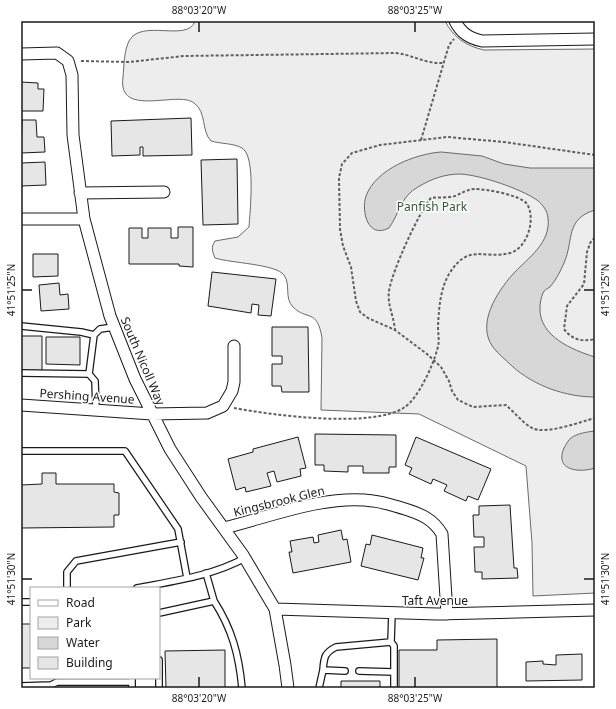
<svg xmlns="http://www.w3.org/2000/svg" width="616" height="709" viewBox="0 0 616 709" font-family="'Noto Sans',sans-serif">
  <style>
    .green { fill: #ededed; stroke: #6a6a6a }
    .water { fill: #d7d7d7; stroke: #6a6a6a }
    .building { fill: #e6e6e6; stroke: #1a1a1a }
    .lines { fill: none; stroke-linecap: round; stroke-linejoin: round }
    .service-casing { stroke: #1a1a1a; stroke-width: 8 }
    .minor-casing { stroke: #1a1a1a; stroke-width: 13 }
    .path { stroke: #5f5f5f; stroke-width: 2; stroke-dasharray: 3 2; stroke-linecap: butt }
    .service { stroke: #fff; stroke-width: 5.5 }
    .minor { stroke: #fff; stroke-width: 11 }
    .ticks { fill: none; stroke: #1a1a1a; stroke-width: 1.5 }
    .labels { text-anchor: middle; dominant-baseline: central; stroke-width: 3; stroke-linejoin: round; paint-order: stroke }
    .park-label { font-size: 12px; fill: #2b5a34; stroke: #fff }
    .street-label { font-size: 12px; fill: #1a1a1a; stroke: #fff }
    .neatline { fill: none; stroke: #1a1a1a; stroke-width: 1.5 }
    .ticks-label { font-size: 10px; text-anchor: middle; fill: #1a1a1a }
  </style>
  <rect width="100%" height="100%" fill="#fff"/>
  <path class="green" d="M195 21H445C453 37 466 46 484 50L595 49V593L533 596 532 543 526 466 419 414 321 410 322 338C317 308 307 321 293 307 284 298 291 285 284 275 276 264 230 263 215 258 212 251 211 247 215 241L238 237 249 227C250 211 256 156 242 148 233 143 221 144 211 141 201 131 207 112 194 103 178 90 117 119 123 77 124 66 124 51 129 41 141 18 188 43 195 21Z"/>
  <path class="water" d="M441 152 482 156 504 164 530 168H595V210C565 219 574 240 564 263 560 272 556 280 550 287 547 289 544 290 543 293 541 297 540 303 540 308 539 336 572 350 595 357V397C566 397 534 386 512 366 506 360 498 354 493 347 476 324 497 292 513 274 528 258 551 243 548 218 547 210 543 205 537 200 521 189 481 175 460 174 445 174 431 179 418 187 401 196 399 214 389 228 368 239 361 212 366 196 376 169 415 154 441 152Z
    M595 431V468C580 473 554 471 564 448 566 445 568 440 571 438 578 433 587 432 595 431Z"/>
  <path class="building" d="M21 82 38 83V89H44L43 111H21Z
    M191 118 192 155 143 156V147H140V155L112 156 111 121Z
    M22 120H36L37 137H44L45 152 21 153Z
    M237 159 238 224 203 225 201 160Z
    M45 162 46 185 21 186V163Z
    M178 227H193V267L179 266V264H129V228H142V238H148V228H171V238H178Z
    M33 254H58V276L33 277Z
    M212 272 276 279 271 316 258 315 259 305 252 304 251 313 208 306Z
    M59 283 60 295 68 294 69 309 41 311 39 285Z
    M272 327H308L309 392H282L281 386H272V364H282V356H272Z
    M21 336H42V371H21Z
    M46 337H80V365L46 364Z
    M315 434 396 435V467H389V473H363V466H348V472L324 471V465H315Z
    M298 437 306 468 300 469 301 476 277 482 274 471 267 473 271 486 246 492 245 487 236 490 228 459 253 452V449Z
    M416 437 491 469 478 500 468 496 466 501 444 491 447 485 433 479 431 484 409 474 412 468 405 465Z
    M42 473H56V484H114V492L119 493V515H114V527L21 528V485L42 484Z
    M510 505 514 568H517L518 578 482 579V572H475L474 547H484V537H474L473 515H479V506Z
    M341 530 343 540 347 539 351 562 293 573 289 552H292L290 541 313 537 314 543 319 542 318 535Z
    M372 535 423 548 421 558H424L418 580 361 566 366 544 370 545Z
    M21 624H31V668H21Z
    M497 639V688H399V650H437V640Z
    M225 650V688H166L165 651Z
    M582 654V680L526 681V662L543 661V664L556 665V655Z
    M341 681H380V688H341Z"/>
  <g class="lines">
    <g class="service-casing">
      <path id="service" d="M21 326 81 332 94 335
        M21 373 89 374 95 381 96 410
        M89 374 94 335 100 329 114 327
        M21 451H125L178 529 187 578
        M67 588V572L76 561 181 542
        M137 588C173 581 212 576 245 558
        M214 601C232 629 239 655 242 688
        M21 602H31
        M159 613 214 601 206 573
        M392 613 391 642 394 646V688
        M159 660V688
        M323 670C324 658 324 653 336 647L391 642
        M359 671 394 672
        M132 678V688
        M21 686 51 685 57 682H132
        M319 688 323 670 345 671"/>
    </g>
    <g class="minor-casing">
      <path id="minor" d="M455 21C461 33 469 38 482 41L595 39
        M21 54 57 53 68 61 72 75 73 135 84 219 110 316 135 379 170 449 201 497 243 555 275 609 285 665 288 688
        M80 193 164 192
        M21 219H84
        M21 405 152 414 207 413 223 406 232 391 234 382V346
        M224 528C269 517 326 494 373 501 384 502 394 506 405 509 421 514 433 519 442 534L447 614
        M275 609 437 614 595 610"/>
    </g>
    <path class="path" d="M81 61 129 62 184 56 396 53C413 55 426 64 443 63
      M421 140 449 45 454 39
      M595 155 504 142 447 137 380 145 352 153 342 164 339 178 340 229 343 246 351 267 356 301 360 312 368 318 395 330 427 354 441 367 449 381 452 391 458 400 473 407 506 405C514 412 523 423 532 428 546 435 580 422 595 418
      M595 238 591 241 587 252 584 284 567 306 564 329C572 340 582 342 595 339
      M234 408C272 415 373 429 405 407 418 398 433 366 437 350 440 342 438 335 438 326 439 308 440 290 449 274 469 242 484 260 510 253 528 248 536 218 527 204 521 195 486 189 475 189 468 189 462 193 455 196 449 198 439 197 431 198 419 212 392 271 389 291 387 304 394 317 395 330"/>
    <use href="#service" class="service"/>
    <use href="#minor" class="minor"/>
  </g>
  <path class="ticks" d="M199 22V32M415 22V32M22 290H32M584 290H594M22 579H32M584 579H594M199 677V687M415 677V687"/>
  <g class="labels">
    <g class="park-label">
      <text x="432" y="206">Panfish Park</text>
    </g>
    <g class="street-label">
      <text transform="translate(143 361) rotate(67)">South Nicoll Way</text>
      <text transform="translate(87 396) rotate(4)">Pershing Avenue</text>
      <text transform="translate(279 501) rotate(-14)">Kingsbrook Glen</text>
      <text x="435" y="600">Taft Avenue</text>
    </g>
  </g>
  <rect width="616" height="709" fill="none" stroke="#ffffff" stroke-width="44"/>
  <rect x="30" y="587" width="130" height="92" fill="#ffffff" stroke="#a3a3a3"/>
  <rect x="38" y="600" width="20" height="6" fill="#ffffff" stroke="#a3a3a3"/>
  <text x="66" y="607" font-size="12" fill="#1a1a1a">Road</text>
  <rect x="38" y="617" width="20" height="12" fill="#ededed" stroke="#a3a3a3"/>
  <text x="66" y="627" font-size="12" fill="#1a1a1a">Park</text>
  <rect x="38" y="637" width="20" height="12" fill="#d7d7d7" stroke="#a3a3a3"/>
  <text x="66" y="647" font-size="12" fill="#1a1a1a">Water</text>
  <rect x="38" y="657" width="20" height="12" fill="#e6e6e6" stroke="#a3a3a3"/>
  <text x="66" y="667" font-size="12" fill="#1a1a1a">Building</text>
  <rect x="22" y="22" width="572" height="665" class="neatline"/>
  <g class="ticks-label">
    <text x="199" y="14">88°03'20"W</text>
    <text x="415" y="14">88°03'25"W</text>
    <text transform="translate(605 290) rotate(-90)" y="4">41°51'25"N</text>
    <text transform="translate(11 290) rotate(-90)" y="4">41°51'25"N</text>
    <text transform="translate(11 579) rotate(-90)" y="4">41°51'30"N</text>
    <text transform="translate(605 579) rotate(-90)" y="4">41°51'30"N</text>
    <text x="199" y="702">88°03'20"W</text>
    <text x="415" y="702">88°03'25"W</text>
  </g>
</svg>
